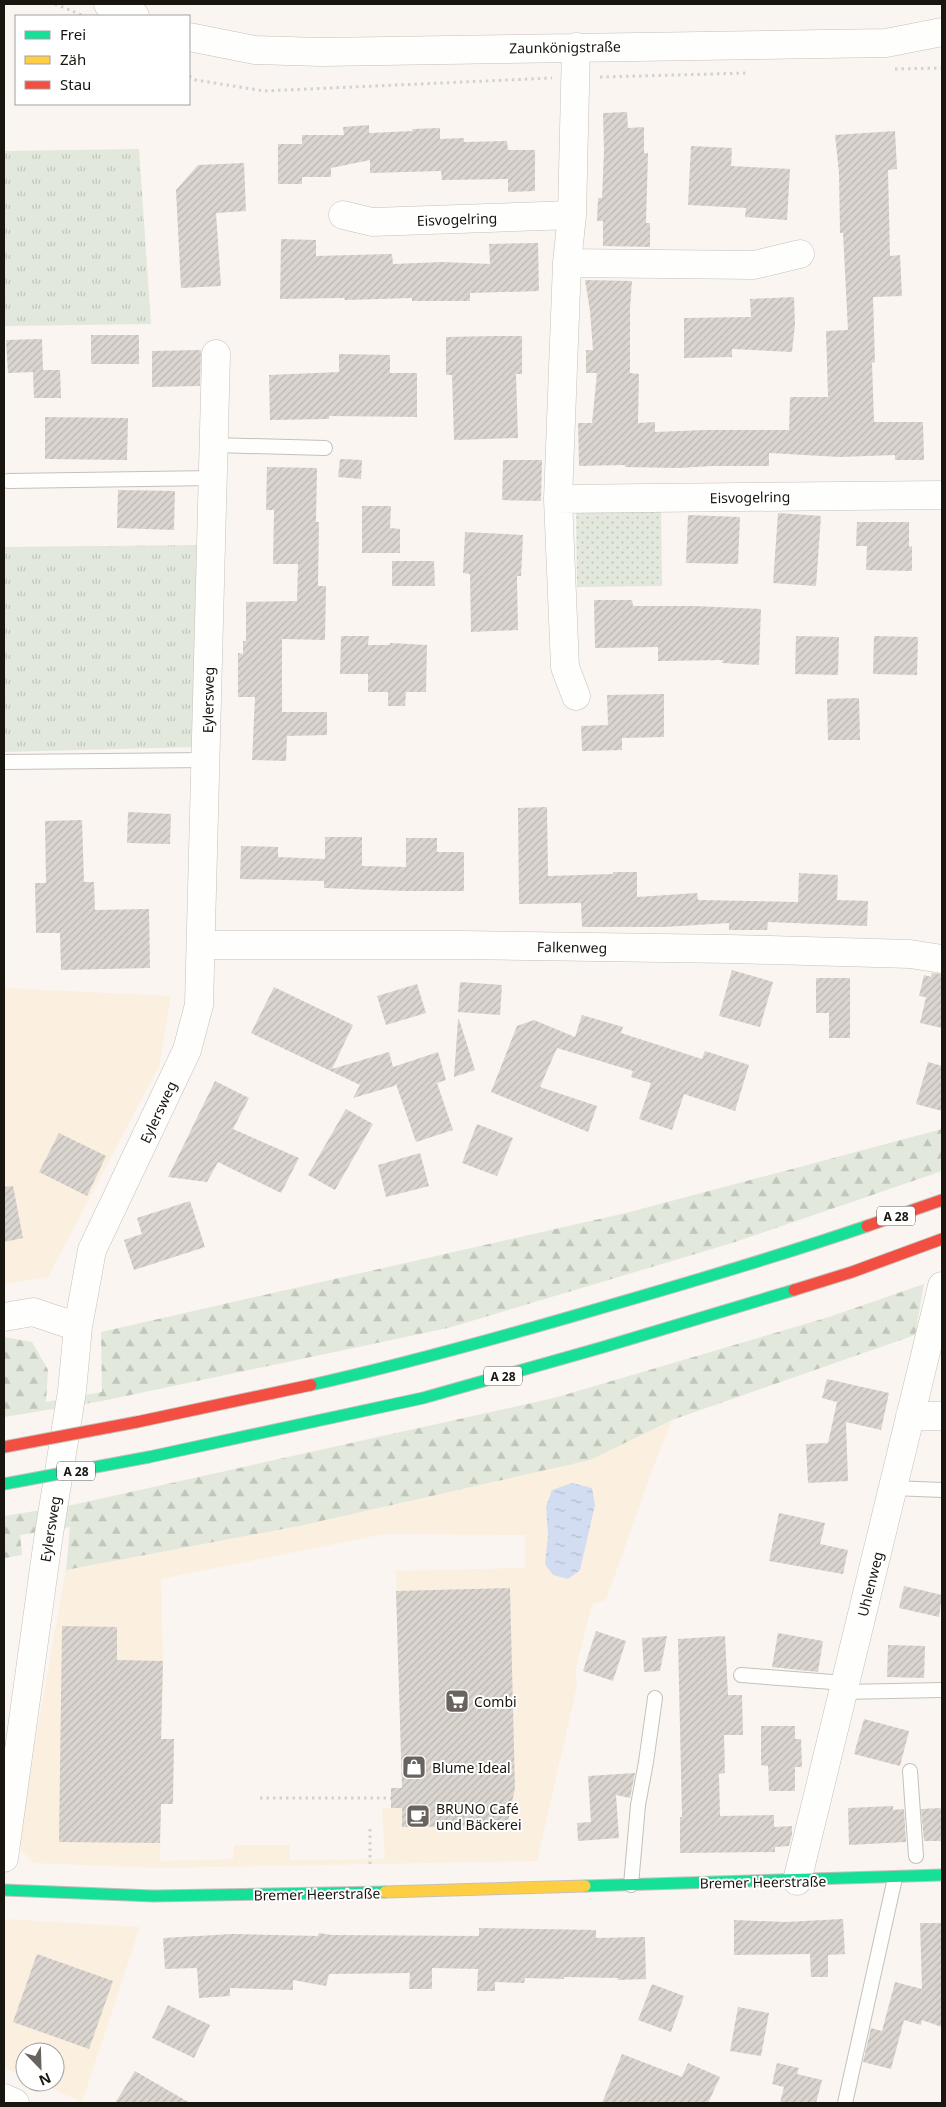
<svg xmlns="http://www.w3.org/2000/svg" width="946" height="2107" viewBox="0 0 946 2107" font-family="'Noto Sans',sans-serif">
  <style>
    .built { fill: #fbefe0; fill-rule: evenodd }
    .grass { fill: url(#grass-tufts) }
    .forest { fill: url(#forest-firs) }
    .park { fill: url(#park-dots) }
    .water { fill: url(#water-ripples) }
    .building { fill: url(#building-hatch) }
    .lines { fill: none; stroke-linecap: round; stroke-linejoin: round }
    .lane-casing { stroke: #c5c0bb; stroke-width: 16 }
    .street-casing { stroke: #c5c0bb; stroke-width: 29 }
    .fast-casing { stroke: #c5c0bb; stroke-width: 13 }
    .slow-casing { stroke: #c5c0bb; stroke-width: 13 }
    .jam-casing { stroke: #c5c0bb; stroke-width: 13 }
    .path { stroke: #d3d2d1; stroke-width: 3; stroke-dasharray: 2.5 4; stroke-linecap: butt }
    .lane { stroke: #fefefd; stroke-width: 14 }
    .street { stroke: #fefefd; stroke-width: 28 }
    .fast { stroke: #16e098; stroke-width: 11 }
    .slow { stroke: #ffcf43; stroke-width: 11 }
    .jam { stroke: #f24e42; stroke-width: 11 }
    .fast-bridge-casing { stroke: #c5c0bb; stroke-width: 13; stroke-linecap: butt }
    .jam-bridge-casing { stroke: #c5c0bb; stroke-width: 13; stroke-linecap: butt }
    .fast-bridge { stroke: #16e098; stroke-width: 11 }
    .jam-bridge { stroke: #f24e42; stroke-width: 11 }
    .labels { text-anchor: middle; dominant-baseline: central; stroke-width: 4; stroke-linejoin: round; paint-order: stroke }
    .shield { fill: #fff; stroke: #5e5b57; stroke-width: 1 }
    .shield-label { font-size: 12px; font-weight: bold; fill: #19150f }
    .street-label { font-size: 14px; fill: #19150f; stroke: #fff }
    .poi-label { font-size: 14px; fill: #19150f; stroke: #fff; text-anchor: start }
  </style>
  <defs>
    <pattern id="grass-tufts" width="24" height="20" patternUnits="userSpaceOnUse" patternTransform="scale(1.25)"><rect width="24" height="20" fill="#e2e8db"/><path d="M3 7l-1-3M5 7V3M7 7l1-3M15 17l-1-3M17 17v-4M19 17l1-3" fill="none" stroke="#c1c6bb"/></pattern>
    <pattern id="forest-firs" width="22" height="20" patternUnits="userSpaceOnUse" patternTransform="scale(1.25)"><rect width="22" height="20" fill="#e2e8db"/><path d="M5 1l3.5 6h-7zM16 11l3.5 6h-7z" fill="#c1c6bb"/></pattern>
    <pattern id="park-dots" width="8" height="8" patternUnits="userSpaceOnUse" patternTransform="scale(1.25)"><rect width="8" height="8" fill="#e2e8db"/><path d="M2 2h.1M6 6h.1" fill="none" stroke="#c1c6bb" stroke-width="1.8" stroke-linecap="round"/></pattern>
    <pattern id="water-ripples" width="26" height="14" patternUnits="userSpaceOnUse" patternTransform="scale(1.25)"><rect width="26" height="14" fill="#d2ddf1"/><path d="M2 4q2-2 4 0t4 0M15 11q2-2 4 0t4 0" fill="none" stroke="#b4bdcd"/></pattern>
    <pattern id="building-hatch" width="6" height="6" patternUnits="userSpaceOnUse" patternTransform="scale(1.25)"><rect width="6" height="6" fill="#dbd5d0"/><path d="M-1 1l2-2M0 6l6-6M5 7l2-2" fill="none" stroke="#bbb6b1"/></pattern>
  </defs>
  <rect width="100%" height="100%" fill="#faf5f0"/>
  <path class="built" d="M4 988 171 996 159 1066 48 1277 4 1284Z
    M672 1420 654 1465 606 1600 592 1604 575 1671 577 1686 537 1861 160 1868 34 1863 21 1850 19 1831 66 1570 299 1526 590 1460ZM546 1507 580 1570 545 1564 548 1535ZM384 1534 525 1535V1568L396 1571 402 1787 391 1788V1808H382L385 1859 290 1860V1845H234L233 1859 160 1861 163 1661 161 1579Z
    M4 1919 140 1927 82 2102 37 2082H55V2052H25V2077L4 2068Z"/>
  <path class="grass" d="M139 149 151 324 4 326V151Z
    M202 545 197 747 4 752V547Z"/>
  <path class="forest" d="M942 1129V1171L732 1243 448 1328 102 1401 4 1417V1337L32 1342 48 1370 46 1402 102 1392 101 1332 630 1212Z
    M924 1284 915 1335 672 1420 590 1460 299 1526 66 1570 70 1527 20 1535 22 1555 4 1558V1516L72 1505 554 1398 829 1317Z"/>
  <path class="park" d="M661 511 662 586 577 587 576 512Z"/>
  <path class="water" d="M572 1483 592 1488 595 1505 580 1570 568 1579 553 1575 545 1564 548 1535 546 1507 552 1490Z"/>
  <path class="building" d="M627 112 628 128 644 127V153H648L646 223H650V247L603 246V221H597L598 198H602L604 151 603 113Z
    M369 125V133L413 131 412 129 440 128V139L464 138V142L507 141 508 150H535V191L508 192V179L442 180 441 171 370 173V160L331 168V177H302V184H278V144H302V135H344L343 127Z
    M895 131 897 169 888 170 890 256 900 255 902 296 873 297 875 362 872 363 874 422H923L924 460H895V455L840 457 769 453V466H712L678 468 625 467V465L579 466 578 423H592L597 373H586V350H593L590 311 585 280 632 281 630 308V373L639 374 638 423 655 422V432L706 430H789L790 397H828L826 331 848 330 843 233H840L839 173 835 135Z
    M691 146 732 148 731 166 790 169 787 220 745 217 746 208 688 205Z
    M244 163 246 211 216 213 221 286 181 288 176 190 198 165Z
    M281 239 316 240V256L392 254 393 264 443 262 490 264 489 244 538 243 539 291 470 293V301H412V298L345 300 344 298 280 299Z
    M794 297 795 324 792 352 732 349V357L684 358V318L751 317 750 299Z
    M91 335H139V364H91Z
    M495 336H522V374H516L518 438 454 440 452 375H446V337Z
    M42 339 43 370H60L61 398H34L33 372 8 373 6 340Z
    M201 350 200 386 152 387V351Z
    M339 354 390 355V373H417V417L329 416V419L270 420 269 375 339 372Z
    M45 417 128 418 127 460 45 459Z
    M340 459 362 460 361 479 338 477Z
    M503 460H542L541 501 502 500Z
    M267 467 317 468 316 522H319L318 586H326L325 640 282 639V712H327V735L287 736 286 761 252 760 255 697H238V653L243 654V641H246V602L297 601 298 564H273L274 510H266Z
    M118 490 175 491 174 530 117 528Z
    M362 506H391L390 528 400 529V553H362Z
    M778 513 821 516 816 586 773 583Z
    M688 515 740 517 738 564 686 563Z
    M857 522H909V547L912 546V571L866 570 867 546H856Z
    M465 532 523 535 521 576H517L518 630 471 632 470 574 463 573Z
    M392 561H434L435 586H392Z
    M594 600H632L633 606H694L761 609 759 665 722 663 723 660 658 661V647L595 648Z
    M341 636H369L368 645H390V643L427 645 426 692H406L405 706H388V692H368V674H340Z
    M796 636 839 637 838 675 795 674Z
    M874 636 918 637 917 675 873 674Z
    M664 694V737L622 738V750L582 751 581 726 608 725 607 695Z
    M859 698 860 740H828L827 699Z
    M547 807 548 876 613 874V872H637V897L697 893 698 900 798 902 799 873 838 875 837 900 868 901 867 926 768 922 767 930H729V923L665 927H582L581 903 519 904 518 808Z
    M128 812 171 814 170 844 127 843Z
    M82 820 84 882H94L95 910 149 909 150 968 61 970 60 933H36L35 883H46L45 821Z
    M325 837H362V866L406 867V838H437V852H464V891H406L324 888V881L240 879 241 846 278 847V857L325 859Z
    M732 970 773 982 760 1027 719 1016Z
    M932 973 942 974V1028L920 1023 926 997 919 996 924 975 931 977Z
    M816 978H850V1038H829V1013H816Z
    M460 982 502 985 500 1015 458 1012Z
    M417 984 426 1013 386 1025 377 996Z
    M274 987 353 1025 332 1069 389 1052 393 1067 438 1052 446 1080 437 1083 453 1130 416 1142 396 1084 394 1086 353 1098 360 1085 251 1033Z
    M582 1015 623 1027 621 1033 702 1059 705 1051 749 1065 735 1111 684 1094 672 1130 639 1119 651 1083 631 1077 633 1071 557 1048 540 1087 597 1106 588 1132 491 1092 517 1026 534 1020 575 1037Z
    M459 1019 475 1070 454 1077 458 1020Z
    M928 1062 942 1066V1111L916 1104Z
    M215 1081 249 1098 233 1129 299 1158 281 1193 218 1162 207 1182 168 1177Z
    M346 1109 373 1124 335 1190 308 1175Z
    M477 1124 513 1138 497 1176 462 1163Z
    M59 1133 106 1156 87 1196 39 1172Z
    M420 1153 429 1186 386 1197 378 1165Z
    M13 1186 23 1238 4 1242V1187Z
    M190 1201 205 1247 134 1270 124 1240 142 1234 137 1218Z
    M827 1379 889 1393 881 1430 846 1422 848 1481 808 1483 806 1444 828 1443 837 1402 822 1398Z
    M779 1513 825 1523 820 1544 848 1550 843 1574 769 1561Z
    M904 1586 942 1595 939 1617 899 1608Z
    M510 1588 515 1788 507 1826 402 1827V1808H391V1788H402L396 1591Z
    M62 1626 117 1627V1660L163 1661 161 1739H174L173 1804H161L160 1843 59 1842Z
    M596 1631 626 1641 613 1681 583 1671Z
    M778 1633 823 1641 818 1672 772 1667Z
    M667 1636 660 1671 644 1672 642 1638Z
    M725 1636 728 1695H742L743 1735H724L725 1773 719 1774 720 1816 774 1815V1827L792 1826V1834L789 1846 775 1847V1852L680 1853V1817H682L678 1639Z
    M888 1645 925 1646 924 1678 887 1677Z
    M864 1719 909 1731 900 1766 854 1754Z
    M761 1726H795V1739H801L802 1767H795V1791H769L768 1766 761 1765Z
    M635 1773 630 1798 616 1795 619 1838 578 1841 577 1823 591 1822 588 1776Z
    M893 1806V1810L904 1809 906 1842 849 1845 848 1808Z
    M942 1808V1841H924L921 1809Z
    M843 1919 845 1954 828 1955V1977H811L810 1954 734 1955V1920L785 1922Z
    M920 1923H942V2027L922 2020 921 2025 904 2020 891 2069 863 2062 871 2028 882 2031 895 1982 922 1989Z
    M479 1928 596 1930V1938L645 1937 646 1979 618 1980V1978L564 1977V1979L525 1978 524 1983 495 1982V1991H477L478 1969 432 1968V1989H409L410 1973 329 1974 326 1986 293 1980V1990L230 1988V1996L199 1998 197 1968 165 1969 163 1938 233 1934 318 1936 319 1933 332 1935 479 1936Z
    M37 1954 113 1981 89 2049 13 2022Z
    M652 1984 684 1996 671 2032 638 2020Z
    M168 2005 210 2025 194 2058 152 2038Z
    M738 2007 769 2013 761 2056 730 2051Z
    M622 2054 682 2077 688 2063 720 2077 708 2103H602Z
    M777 2063 799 2068 797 2074 822 2080 816 2103H780L784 2087 772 2084Z
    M135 2071 190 2103H115Z"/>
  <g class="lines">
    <g class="lane-casing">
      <path id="lane" d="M214 445 325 448
        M8 481 213 478
        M4 762 206 760
        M893 1488 942 1490
        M741 1675 845 1683
        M843 1692 942 1690
        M910 1771 916 1856
        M631 1885 638 1805 646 1762 655 1698
        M845 2103 895 1878"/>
    </g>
    <g class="street-casing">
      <path id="street" d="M108 4 135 16
        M189 37 255 50 321 52 886 43 942 32
        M576 47 572 215 567 263 558 499 942 495
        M343 215 372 222 572 215
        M567 263 754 265 800 254
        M558 499 565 667 576 696
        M201 945H463L731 949 910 954 942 959
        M4 1317 33 1312 78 1327
        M910 1416H942
        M4 1858 48 1540 72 1391 78 1327 92 1250 187 1050 199 1005 216 354
        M797 1881 942 1286
        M4 2098 15 2103"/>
    </g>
    <g class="fast-casing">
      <path id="fast" d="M311 1385C414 1362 516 1333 618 1303 701 1279 785 1254 867 1226
        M149 1457 423 1398 600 1348 794 1290
        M585 1886 942 1875
        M4 1890 153 1896 385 1892"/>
    </g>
    <g class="slow-casing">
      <path id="slow" d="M385 1892 585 1886"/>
    </g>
    <g class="jam-casing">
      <path id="jam" d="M867 1226 942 1200
        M794 1290 852 1272 942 1239
        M137 1422 311 1385"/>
    </g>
    <path class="path" d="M55 4 84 16
      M895 69 942 68
      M189 76 196 80 264 91 552 78
      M600 77 749 73
      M260 1798H391
      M370 1829V1868"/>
    <use href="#lane" class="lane"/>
    <use href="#street" class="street"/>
    <use href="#fast" class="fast"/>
    <use href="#slow" class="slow"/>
    <use href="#jam" class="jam"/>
    <g class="fast-bridge-casing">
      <path id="fast-bridge" d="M4 1484 149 1457"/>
    </g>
    <g class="jam-bridge-casing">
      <path id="jam-bridge" d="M4 1447 137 1422"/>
    </g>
    <use href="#fast-bridge" class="fast-bridge"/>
    <use href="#jam-bridge" class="jam-bridge"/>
  </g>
  <defs>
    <g id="supermarket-square" transform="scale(1.25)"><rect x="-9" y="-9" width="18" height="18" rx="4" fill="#68635e" stroke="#fff"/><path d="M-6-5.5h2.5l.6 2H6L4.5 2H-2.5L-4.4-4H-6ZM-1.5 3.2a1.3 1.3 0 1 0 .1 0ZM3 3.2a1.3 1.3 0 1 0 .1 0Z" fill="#fff"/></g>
    <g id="shop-square" transform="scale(1.25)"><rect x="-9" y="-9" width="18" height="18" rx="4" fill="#68635e" stroke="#fff"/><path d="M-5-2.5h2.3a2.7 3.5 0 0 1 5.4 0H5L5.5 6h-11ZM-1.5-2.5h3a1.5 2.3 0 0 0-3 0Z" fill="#fff"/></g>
    <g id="cafe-square" transform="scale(1.25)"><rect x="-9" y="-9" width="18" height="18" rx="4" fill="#68635e" stroke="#fff"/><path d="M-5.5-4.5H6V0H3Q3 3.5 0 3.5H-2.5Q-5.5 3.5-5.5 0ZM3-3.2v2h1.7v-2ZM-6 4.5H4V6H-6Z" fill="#fff"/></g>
  </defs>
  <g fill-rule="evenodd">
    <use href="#supermarket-square" x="457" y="1701"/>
    <use href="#shop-square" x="414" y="1767"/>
    <use href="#cafe-square" x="418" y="1816"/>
  </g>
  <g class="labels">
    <g class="shield">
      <rect x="877" y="1206.5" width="38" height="19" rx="4"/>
      <rect x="484" y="1366.5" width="38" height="19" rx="4"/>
      <rect x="57" y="1461.5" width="38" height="19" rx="4"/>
    </g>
    <g class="shield-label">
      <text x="896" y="1216">A 28</text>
      <text x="503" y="1376">A 28</text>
      <text x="76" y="1471">A 28</text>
    </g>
    <g class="street-label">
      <text transform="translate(565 47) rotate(-1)">Zaunkönigstraße</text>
      <text transform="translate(457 219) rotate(-2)">Eisvogelring</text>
      <text transform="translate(750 497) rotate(-1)">Eisvogelring</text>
      <text transform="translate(208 700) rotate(-89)">Eylersweg</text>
      <text transform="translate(572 947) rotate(1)">Falkenweg</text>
      <text transform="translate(158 1112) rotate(-65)">Eylersweg</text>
      <text transform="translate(50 1529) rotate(-81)">Eylersweg</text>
      <text transform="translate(870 1584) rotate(-76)">Uhlenweg</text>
      <text transform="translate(763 1882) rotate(-1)">Bremer Heerstraße</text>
      <text transform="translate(317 1894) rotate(-1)">Bremer Heerstraße</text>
    </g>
    <g class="poi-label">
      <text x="474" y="1701">Combi</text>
      <text x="432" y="1767">Blume Ideal</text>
      <text x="436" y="1808">BRUNO Café<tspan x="436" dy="16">und Bäckerei</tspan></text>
    </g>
  </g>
  <rect width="946" height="2107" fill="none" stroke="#19150f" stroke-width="10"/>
  <rect x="15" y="15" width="175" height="90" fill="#ffffff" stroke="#a3a19f"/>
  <rect x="25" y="31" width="25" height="8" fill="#16e098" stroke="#a3a19f"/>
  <text x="60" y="40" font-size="15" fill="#19150f">Frei</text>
  <rect x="25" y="56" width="25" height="8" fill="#ffcf43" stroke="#a3a19f"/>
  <text x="60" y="65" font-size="15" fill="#19150f">Zäh</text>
  <rect x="25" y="81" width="25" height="8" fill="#f24e42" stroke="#a3a19f"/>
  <text x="60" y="90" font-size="15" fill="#19150f">Stau</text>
  <g transform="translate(40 2067) rotate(157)"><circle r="24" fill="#ffffff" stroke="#a3a19f"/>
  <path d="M0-4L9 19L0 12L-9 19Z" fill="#68635e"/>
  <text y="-8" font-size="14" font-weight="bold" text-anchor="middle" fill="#19150f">N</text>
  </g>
</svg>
